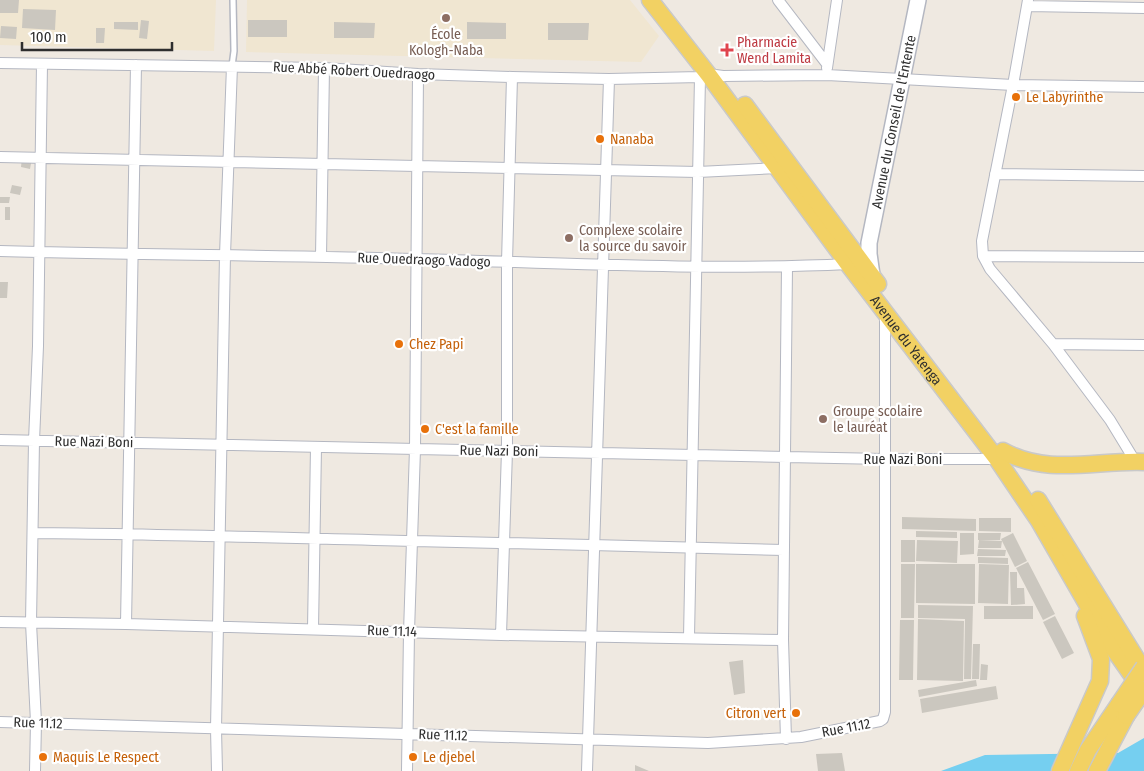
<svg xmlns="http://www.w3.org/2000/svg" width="1144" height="771" viewBox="0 0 1144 771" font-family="'Fira Sans Condensed',sans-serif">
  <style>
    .education { fill: #f0e6d1 }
    .water { fill: #75cff0 }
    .building { fill: #cbc7bf }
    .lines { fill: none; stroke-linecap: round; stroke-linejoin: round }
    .lane-casing { stroke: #b4b7c1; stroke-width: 8 }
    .street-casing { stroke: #b4b7c1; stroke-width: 12 }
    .secondary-casing { stroke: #b4b7c1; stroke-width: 18 }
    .primary-casing { stroke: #c9c9c9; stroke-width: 19 }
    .lane { stroke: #fff; stroke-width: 5 }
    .street { stroke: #fff; stroke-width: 10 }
    .secondary { stroke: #fff; stroke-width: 15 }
    .primary { stroke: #f2d163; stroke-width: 16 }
    .primary-bridge-casing { stroke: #c9c9c9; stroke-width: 19; stroke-linecap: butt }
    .primary-bridge { stroke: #f2d163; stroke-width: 16 }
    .education-dot { fill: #8d6e63; stroke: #fff; stroke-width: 2 }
    .health-dot { fill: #e0444e; stroke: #fff; stroke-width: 2 }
    .food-dot { fill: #e8710a; stroke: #fff; stroke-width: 2 }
    .labels { text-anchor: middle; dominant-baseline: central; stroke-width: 4.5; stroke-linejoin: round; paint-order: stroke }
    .education-label { font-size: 14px; fill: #785e54; stroke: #fff; text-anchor: start }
    .health-label { font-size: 14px; fill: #be3a42; stroke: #fff; text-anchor: start }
    .street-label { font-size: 14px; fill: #2e2e2e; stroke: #fff }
    .food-label { font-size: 14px; fill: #c56008; stroke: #fff; text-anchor: start }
  </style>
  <rect width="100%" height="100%" fill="#efe9e1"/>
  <path class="education" d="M0 0H216L214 51 0 45Z
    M247 0H630L659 36 641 62 246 52Z"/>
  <path class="water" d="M1144 738V771H941L985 755 1118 753Z"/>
  <path class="building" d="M0 0H19L18 13H0Z
    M23 9 56 10 55 30 22 28Z
    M141 20 149 21 147 39 139 38Z
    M248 20H287V37H248Z
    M114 22H138V30L114 29Z
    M334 22 375 23 374 38H334Z
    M467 22 506 23V39H467Z
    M548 23H589L588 40H548Z
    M1 26 17 27 16 39 0 38Z
    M96 28H105L104 43H96Z
    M22 157 32 158 30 169 21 167Z
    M12 185 22 187 20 195 10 193Z
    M0 197H10L9 203H0Z
    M5 207H10V220H5Z
    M0 282H8L7 298H0Z
    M902 517 976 519V531L902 529Z
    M979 518H1011V532L979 531Z
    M916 531 957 532V538L916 537Z
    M960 533H974V554L960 555Z
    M978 533H1001L1000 540H978Z
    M1013 533 1027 561 1015 567 1001 539Z
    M901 540H915V562H901Z
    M917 540 958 541 957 563 916 561Z
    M979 540 1002 541 1001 548H978Z
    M978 549 1006 550 1005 556H977Z
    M978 557 1008 558V564L978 563Z
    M1028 562 1055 614 1043 620 1016 568Z
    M901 564H915L914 618H901Z
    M916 564H975V604L916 603Z
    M979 564 1009 565 1008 604 978 603Z
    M1010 572H1017V588H1024L1025 604 1011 605Z
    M918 605 973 606 971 679H964L965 619 918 618Z
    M984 606H1033V619H984Z
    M1055 616 1074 653 1062 659 1043 622Z
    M918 619 964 621 963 681 917 680Z
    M900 620H914L913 680H899Z
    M973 644H980L979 679H972Z
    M743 660 745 693 734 695 729 662Z
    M981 664 988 665 987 680H980Z
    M976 680 977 686 919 697 918 690Z
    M996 686 998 699 922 713 920 699Z
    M842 753 845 771H818L816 754Z
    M635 765 649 771H635Z"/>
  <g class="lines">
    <g class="lane-casing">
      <path id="lane" d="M232 66 234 51 233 0"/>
    </g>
    <g class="street-casing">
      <path id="street" d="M778 0 827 64
        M1028 0 1013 85 982 241 983 256 990 269 1053 344 1110 420 1135 461
        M1027 6 1144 8
        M0 63 324 68 418 74 512 77 609 79 700 77 708 74 723 76 827 75 1013 85 1144 87
        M827 68 837 0
        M0 157 698 172 778 168
        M995 174 1144 176
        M0 251C139 255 279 255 418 259 561 263 705 271 848 264
        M983 256 1144 257
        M321 257 324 68
        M1053 344 1144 345
        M0 440 884 459H997
        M33 533C160 534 287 538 414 541 537 544 661 546 784 550
        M0 622 126 624 501 635 783 640
        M126 624 136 65
        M313 629 316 447
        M501 635 507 451V262L512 77
        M689 637 700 77
        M0 722 708 743 801 737 880 721 883 719 885 712V314
        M786 739 783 640 787 267
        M35 771 36 722 31 623 34 441 38 346 42 64
        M217 771 216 729 225 255 232 66
        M407 771 409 632 415 449 418 74
        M587 771 609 79"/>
    </g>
    <g class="secondary-casing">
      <g id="secondary">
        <path id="s1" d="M872 275 869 254V243L918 0"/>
      </g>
    </g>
    <g class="primary-casing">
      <g id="primary">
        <path id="s2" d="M650 0 708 74 848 264 997 459 1039 521 1110 644 1143 691"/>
        <path d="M745 105 878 284"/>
        <path d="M1003 451C1048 476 1096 460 1144 462"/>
        <path d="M1038 500 1144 671"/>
        <path d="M1060 771 1100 681 1101 659 1085 616"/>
        <path d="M1078 771 1088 750 1119 704"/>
        <path d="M1097 771 1126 716"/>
      </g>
    </g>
    <use href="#lane" class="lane"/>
    <use href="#street" class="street"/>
    <use href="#secondary" class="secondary"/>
    <use href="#primary" class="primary"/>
    <g class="primary-bridge-casing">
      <path id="primary-bridge" d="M1119 704 1144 667
        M1126 716 1144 690"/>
    </g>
    <use href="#primary-bridge" class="primary-bridge"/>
  </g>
  <g class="education-dot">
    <circle cx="446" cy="18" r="5"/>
    <circle cx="569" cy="238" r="5"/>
    <circle cx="823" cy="419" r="5"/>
  </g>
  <path class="health-dot" d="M724.5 42.5h5v5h5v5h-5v5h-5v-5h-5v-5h5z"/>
  <g class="food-dot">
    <circle cx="1016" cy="97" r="5"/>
    <circle cx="600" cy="139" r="5"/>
    <circle cx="399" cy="344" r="5"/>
    <circle cx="425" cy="429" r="5"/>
    <circle cx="796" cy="713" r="5"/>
    <circle cx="43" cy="757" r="5"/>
    <circle cx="413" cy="757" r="5"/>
  </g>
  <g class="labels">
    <g class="education-label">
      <text x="446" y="34" text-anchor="middle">École<tspan x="446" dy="16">Kologh-Naba</tspan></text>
      <text x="579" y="230">Complexe scolaire<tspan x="579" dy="16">la source du savoir</tspan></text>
      <text x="833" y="411">Groupe scolaire<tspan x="833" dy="16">le lauréat</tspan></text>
    </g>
    <g class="health-label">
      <text x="737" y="42">Pharmacie<tspan x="737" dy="16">Wend Lamita</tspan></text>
    </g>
    <g class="street-label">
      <text transform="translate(354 71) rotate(3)">Rue Abbé Robert Ouedraogo</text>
      <text stroke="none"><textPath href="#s1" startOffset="156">Avenue du Conseil de l'Entente</textPath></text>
      <text transform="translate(424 260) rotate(2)">Rue Ouedraogo Vadogo</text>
      <text stroke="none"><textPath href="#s2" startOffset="426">Avenue du Yatenga</textPath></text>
      <text transform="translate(94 442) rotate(1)">Rue Nazi Boni</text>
      <text transform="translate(499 451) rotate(1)">Rue Nazi Boni</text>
      <text x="903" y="459">Rue Nazi Boni</text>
      <text transform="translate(392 631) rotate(2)">Rue 11.14</text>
      <text transform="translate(38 723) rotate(2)">Rue 11.12</text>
      <text transform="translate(846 728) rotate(-11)">Rue 11.12</text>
      <text transform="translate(443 735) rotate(2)">Rue 11.12</text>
    </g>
    <g class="food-label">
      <text x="1026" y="97">Le Labyrinthe</text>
      <text x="610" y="139">Nanaba</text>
      <text x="409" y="344">Chez Papi</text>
      <text x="435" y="429">C'est la famille</text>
      <text x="786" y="713" text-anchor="end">Citron vert</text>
      <text x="53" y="757">Maquis Le Respect</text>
      <text x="423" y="757">Le djebel</text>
    </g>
  </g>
  <path d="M22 42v8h150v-8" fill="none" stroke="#2e2e2e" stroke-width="2.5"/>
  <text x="30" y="42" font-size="15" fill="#2e2e2e" stroke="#ffffff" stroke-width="4" paint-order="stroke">100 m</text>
</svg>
